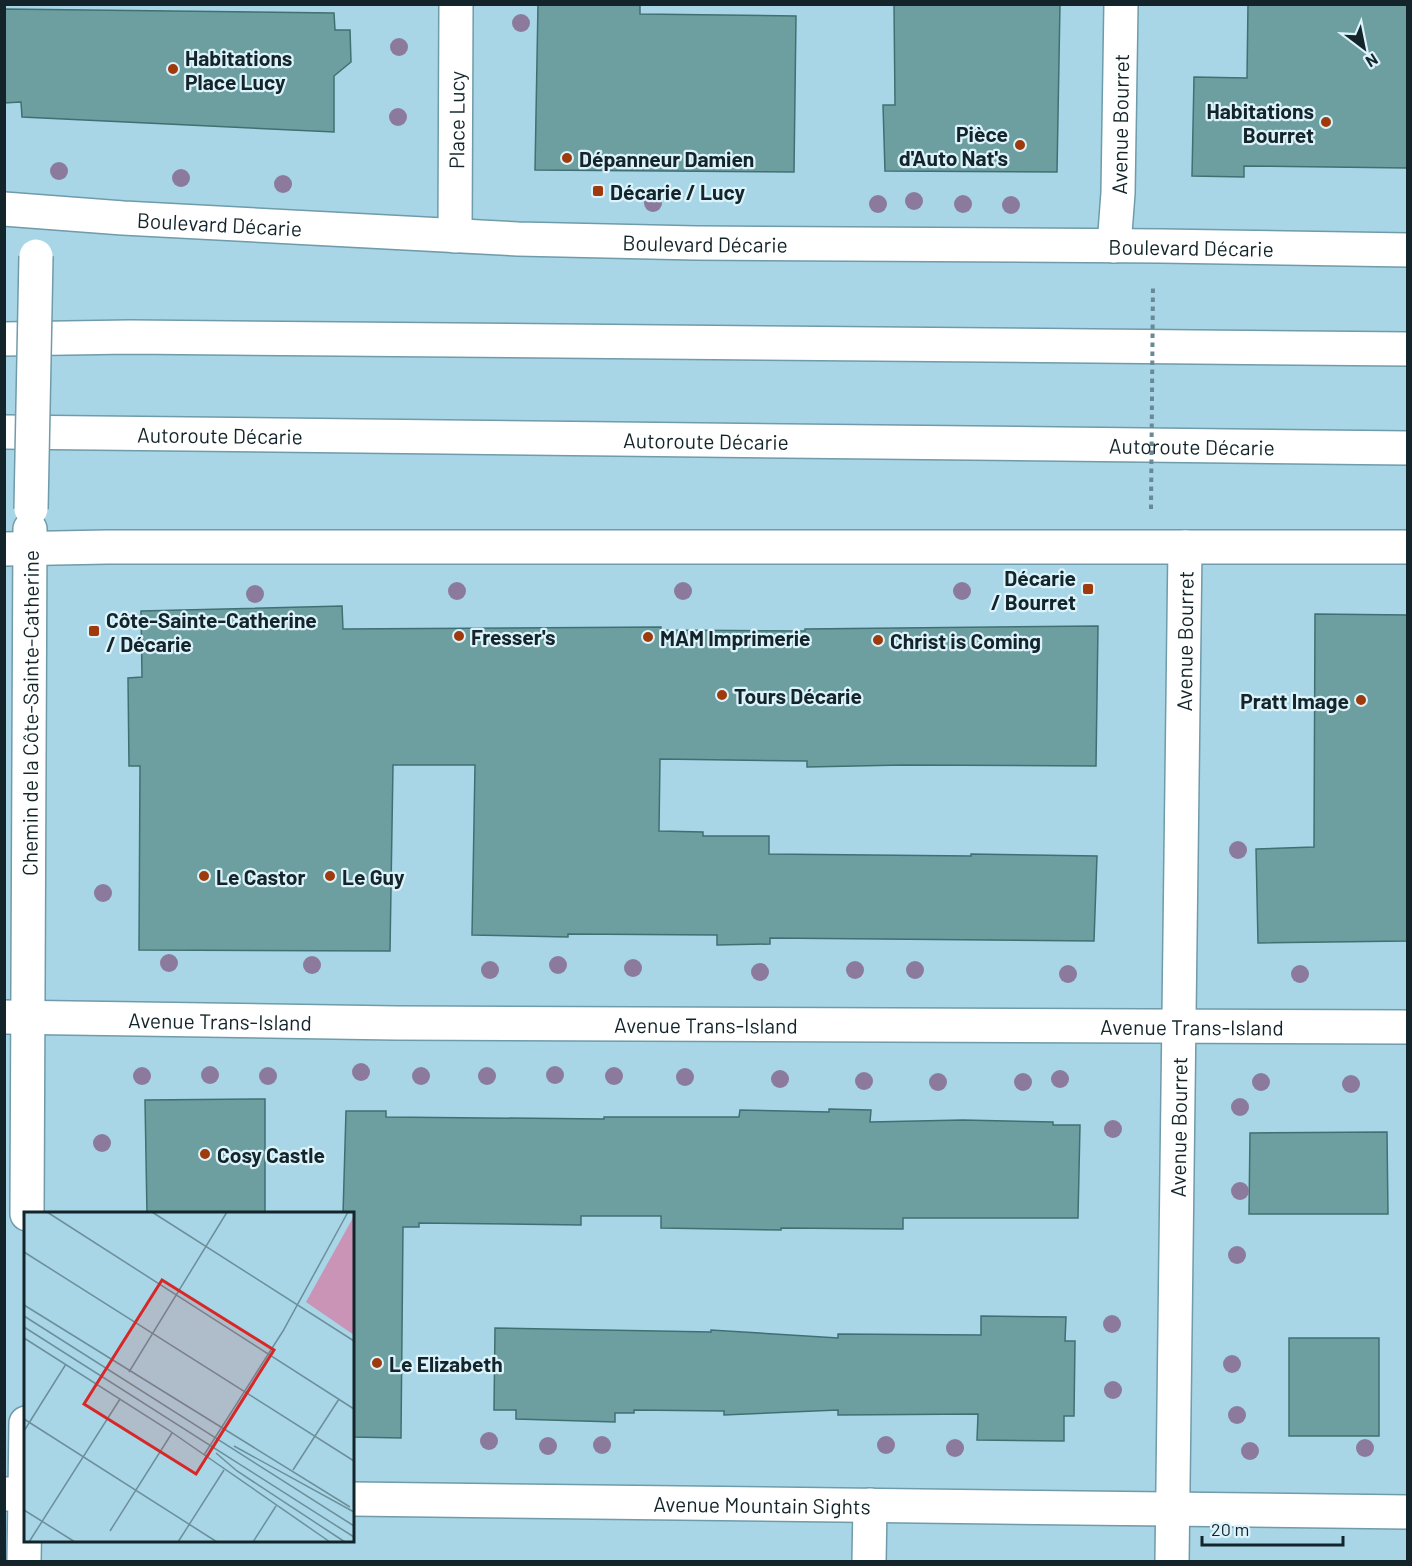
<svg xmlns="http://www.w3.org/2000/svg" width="1412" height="1566" viewBox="0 0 1412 1566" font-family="Barlow,sans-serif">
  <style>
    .building { fill: #6d9ea0; stroke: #407073; stroke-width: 1.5 }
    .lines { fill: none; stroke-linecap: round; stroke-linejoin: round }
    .minor-casing { stroke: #6f9baa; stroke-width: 36 }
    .major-casing { stroke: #6f9baa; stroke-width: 36 }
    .highway-casing { stroke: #6f9baa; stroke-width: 36 }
    .minor { stroke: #fff; stroke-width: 33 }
    .major { stroke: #fff; stroke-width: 33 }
    .highway { stroke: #fff; stroke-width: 33 }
    .major-bridge-casing { stroke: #6f9baa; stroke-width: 36; stroke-linecap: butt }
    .path-bridge { stroke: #688995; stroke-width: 4; stroke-dasharray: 4.5 4.5; stroke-linecap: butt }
    .major-bridge { stroke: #fff; stroke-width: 33 }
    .tree { fill: #8c7a9d }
    .poi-dot { fill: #9f3a0d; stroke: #dcf3fb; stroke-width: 2 }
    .labels { text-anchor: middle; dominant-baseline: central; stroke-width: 4.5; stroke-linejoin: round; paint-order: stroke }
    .poi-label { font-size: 21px; font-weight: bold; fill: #13252a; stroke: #dcf3fb; text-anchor: start }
    .street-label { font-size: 21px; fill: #13252a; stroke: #dcf3fb }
    .inset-road { fill: none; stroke: #6c8f9b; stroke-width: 1.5 }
    .view { fill: #d62828; fill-opacity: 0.15; stroke: #d62828; stroke-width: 3 }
    .inset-edge { fill: none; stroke: #13252a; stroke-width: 3 }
  </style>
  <rect width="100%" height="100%" fill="#a8d6e6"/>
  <path class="building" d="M538 4 640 5V14L796 16 794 172 535 170Z
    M894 4H1060L1057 172 885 171 883 105H895Z
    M1248 4H1407V168L1244 166V177L1192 176 1194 77 1247 78Z
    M4 9 334 13 335 30H350L351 62 334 76V132L22 117 21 102 4 103Z
    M342 606 343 629 661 627V630L805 631V629L1098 626 1096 766 903 765 807 767V761L660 759 659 831 703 832V836H769V854L971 856V854L1097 856 1094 941 770 938V944L717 945V935L568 934V937L472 935 475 765H393L390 951 139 950 140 766H129L128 678 142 677 141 611Z
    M1315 614 1407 615V941L1258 943 1256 849 1314 847Z
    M265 1099V1214H147L145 1100Z
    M829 1109 871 1110 870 1122 963 1120 1053 1122V1125H1080L1078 1218H903V1229L781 1228V1230L661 1228V1216H581V1225L419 1223V1227H403L401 1438 352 1437V1214H343L346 1111H386V1117L604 1119V1117H739L740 1110 829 1112Z
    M1387 1132 1388 1214H1249L1250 1133Z
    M981 1316 1066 1317 1065 1341H1075L1074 1416H1064V1441L977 1440 978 1414 838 1415V1410L724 1415V1411L634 1410V1413H615V1422L516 1419V1410H494L495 1328 711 1332V1330L838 1338V1334L981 1335Z
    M1289 1338H1379V1436H1289Z"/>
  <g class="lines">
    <g class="minor-casing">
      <g id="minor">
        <path id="s1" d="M455 236 456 4"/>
        <path id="s2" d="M1114 246 1118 193 1121 4"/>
        <path id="s3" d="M4 1017 396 1023 1408 1027"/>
        <path d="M4 1494H26"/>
        <path id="s4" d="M352 1499 1408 1512"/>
        <path d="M869 1562 870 1505"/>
        <path id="s5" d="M1172 1562 1185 547"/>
      </g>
    </g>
    <g class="major-casing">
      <g id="major">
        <path id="s6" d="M4 209 123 218 518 239 696 243 1161 246 1408 250"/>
        <path d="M4 549 107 547H1408"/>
        <path id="s7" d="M27 1214 30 529"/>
        <path d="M24 1562 26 1423"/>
      </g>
    </g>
    <g class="highway-casing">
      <g id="highway">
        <path d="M4 339 130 337 1408 349"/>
        <path id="s8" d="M4 432 1408 448"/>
      </g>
    </g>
    <use href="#minor" class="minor"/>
    <use href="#major" class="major"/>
    <use href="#highway" class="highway"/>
    <g class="major-bridge-casing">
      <path id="major-bridge" d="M31 509 36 256"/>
    </g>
    <path class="path-bridge" d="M1151 509 1153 284"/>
    <use href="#major-bridge" class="major-bridge"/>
  </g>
  <g class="tree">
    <circle cx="521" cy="23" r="9"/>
    <circle cx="399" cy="47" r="9"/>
    <circle cx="398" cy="117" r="9"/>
    <circle cx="59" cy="171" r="9"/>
    <circle cx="181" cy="178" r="9"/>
    <circle cx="283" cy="184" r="9"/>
    <circle cx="914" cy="201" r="9"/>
    <circle cx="653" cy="203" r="9"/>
    <circle cx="878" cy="204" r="9"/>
    <circle cx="963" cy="204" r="9"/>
    <circle cx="1011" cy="205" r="9"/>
    <circle cx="457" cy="591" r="9"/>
    <circle cx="683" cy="591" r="9"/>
    <circle cx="962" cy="591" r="9"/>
    <circle cx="255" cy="594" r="9"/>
    <circle cx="1238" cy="850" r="9"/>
    <circle cx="103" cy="893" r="9"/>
    <circle cx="169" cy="963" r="9"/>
    <circle cx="312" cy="965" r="9"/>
    <circle cx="558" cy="965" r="9"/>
    <circle cx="633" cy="968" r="9"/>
    <circle cx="490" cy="970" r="9"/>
    <circle cx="855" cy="970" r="9"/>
    <circle cx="915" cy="970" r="9"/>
    <circle cx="760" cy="972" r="9"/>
    <circle cx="1068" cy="974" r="9"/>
    <circle cx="1300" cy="974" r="9"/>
    <circle cx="361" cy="1072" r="9"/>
    <circle cx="210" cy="1075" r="9"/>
    <circle cx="555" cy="1075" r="9"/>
    <circle cx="142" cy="1076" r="9"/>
    <circle cx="268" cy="1076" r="9"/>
    <circle cx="421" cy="1076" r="9"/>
    <circle cx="487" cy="1076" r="9"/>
    <circle cx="614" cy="1076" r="9"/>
    <circle cx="685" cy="1077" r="9"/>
    <circle cx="780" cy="1079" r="9"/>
    <circle cx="1060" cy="1079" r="9"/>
    <circle cx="864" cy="1081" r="9"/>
    <circle cx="938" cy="1082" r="9"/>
    <circle cx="1023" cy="1082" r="9"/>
    <circle cx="1261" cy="1082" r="9"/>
    <circle cx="1351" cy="1084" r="9"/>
    <circle cx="1240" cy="1107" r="9"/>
    <circle cx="1113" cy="1129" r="9"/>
    <circle cx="102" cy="1143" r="9"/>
    <circle cx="1240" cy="1191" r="9"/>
    <circle cx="1237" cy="1255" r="9"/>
    <circle cx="1112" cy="1324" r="9"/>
    <circle cx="1232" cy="1364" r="9"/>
    <circle cx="1113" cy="1390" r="9"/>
    <circle cx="1237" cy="1415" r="9"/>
    <circle cx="489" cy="1441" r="9"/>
    <circle cx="602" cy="1445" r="9"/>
    <circle cx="886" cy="1445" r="9"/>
    <circle cx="548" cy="1446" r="9"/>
    <circle cx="955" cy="1448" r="9"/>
    <circle cx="1365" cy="1448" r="9"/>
    <circle cx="1250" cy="1451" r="9"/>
  </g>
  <g class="poi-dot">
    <circle cx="173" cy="69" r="6"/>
    <circle cx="1326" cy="122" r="6"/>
    <circle cx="1020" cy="145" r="6"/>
    <circle cx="567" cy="158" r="6"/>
    <rect x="592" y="185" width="12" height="12" rx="3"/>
    <rect x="1082" y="583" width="12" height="12" rx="3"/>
    <rect x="88" y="625" width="12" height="12" rx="3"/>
    <circle cx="459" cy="636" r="6"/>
    <circle cx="648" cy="637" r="6"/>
    <circle cx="878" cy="640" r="6"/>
    <circle cx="722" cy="695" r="6"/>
    <circle cx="1361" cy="700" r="6"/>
    <circle cx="204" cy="876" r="6"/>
    <circle cx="330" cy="876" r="6"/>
    <circle cx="205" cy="1154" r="6"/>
    <circle cx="377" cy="1363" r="6"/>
  </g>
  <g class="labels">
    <g class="poi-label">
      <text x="185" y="57">Habitations<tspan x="185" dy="24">Place Lucy</tspan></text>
      <text x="1314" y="110" text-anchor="end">Habitations<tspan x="1314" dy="24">Bourret</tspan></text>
      <text x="1008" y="133" text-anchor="end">Pièce<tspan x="1008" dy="24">d'Auto Nat's</tspan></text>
      <text x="579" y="158">Dépanneur Damien</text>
      <text x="610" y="191">Décarie / Lucy</text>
      <text x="1076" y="577" text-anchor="end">Décarie<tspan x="1076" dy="24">/ Bourret</tspan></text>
      <text x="106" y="619">Côte-Sainte-Catherine<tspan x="106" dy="24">/ Décarie</tspan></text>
      <text x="471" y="636">Fresser's</text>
      <text x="660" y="637">MAM Imprimerie</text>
      <text x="890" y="640">Christ is Coming</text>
      <text x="734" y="695">Tours Décarie</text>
      <text x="1349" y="700" text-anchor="end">Pratt Image</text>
      <text x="216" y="876">Le Castor</text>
      <text x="342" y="876">Le Guy</text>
      <text x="217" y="1154">Cosy Castle</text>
      <text x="389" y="1363">Le Elizabeth</text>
    </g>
    <g class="street-label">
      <text stroke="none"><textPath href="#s1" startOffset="116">Place Lucy</textPath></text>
      <text stroke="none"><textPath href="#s2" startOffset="122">Avenue Bourret</textPath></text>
      <text stroke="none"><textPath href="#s6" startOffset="216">Boulevard Décarie</textPath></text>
      <text stroke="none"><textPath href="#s6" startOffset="702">Boulevard Décarie</textPath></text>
      <text stroke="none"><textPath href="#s6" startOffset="1188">Boulevard Décarie</textPath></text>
      <text stroke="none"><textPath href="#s8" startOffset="216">Autoroute Décarie</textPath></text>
      <text stroke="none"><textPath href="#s8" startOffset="702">Autoroute Décarie</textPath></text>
      <text stroke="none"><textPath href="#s8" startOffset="1188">Autoroute Décarie</textPath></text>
      <text stroke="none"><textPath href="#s5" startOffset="921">Avenue Bourret</textPath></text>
      <text stroke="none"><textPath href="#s7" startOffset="501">Chemin de la Côte-Sainte-Catherine</textPath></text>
      <text stroke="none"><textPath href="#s3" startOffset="216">Avenue Trans-Island</textPath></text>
      <text stroke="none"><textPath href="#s3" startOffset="702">Avenue Trans-Island</textPath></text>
      <text stroke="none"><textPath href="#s3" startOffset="1188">Avenue Trans-Island</textPath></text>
      <text stroke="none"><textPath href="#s5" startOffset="435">Avenue Bourret</textPath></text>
      <text stroke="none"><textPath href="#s4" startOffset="410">Avenue Mountain Sights</textPath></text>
    </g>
  </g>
  <g transform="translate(24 1212)">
    <rect width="330" height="330" fill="#a8d6e6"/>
    <path d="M330 4V123L282 90Z" fill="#c994b6"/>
    <path class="inset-road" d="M23 0 330 197M128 0 330 129M0 40 330 249M0 93 326 295M0 104 330 314M0 115 330 325M0 126 143 217 306 330M105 160 203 0M0 207 193 330M0 219 42 152M210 234 330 300M192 241 213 259 321 330M180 243 259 119 324 0M269 258 315 187M0 298 51 330M86 319 148 221M5 330 96 187M154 330 200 258M229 330 252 294"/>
    <path class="view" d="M138 68 250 138 172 262 60 192Z"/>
    <rect width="330" height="330" class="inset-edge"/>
  </g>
  <rect width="1412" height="1566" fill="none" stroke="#13252a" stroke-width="12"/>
  <g transform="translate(1364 48) rotate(148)" stroke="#dcf3fb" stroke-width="4.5" paint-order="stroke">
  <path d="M0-4.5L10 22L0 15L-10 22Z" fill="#13252a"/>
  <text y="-9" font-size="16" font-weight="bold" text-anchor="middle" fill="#13252a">N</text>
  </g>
  <path d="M1202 1536v9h141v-9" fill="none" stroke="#13252a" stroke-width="3"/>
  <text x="1211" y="1536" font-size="18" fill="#13252a" stroke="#dcf3fb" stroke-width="4.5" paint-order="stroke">20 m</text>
</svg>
